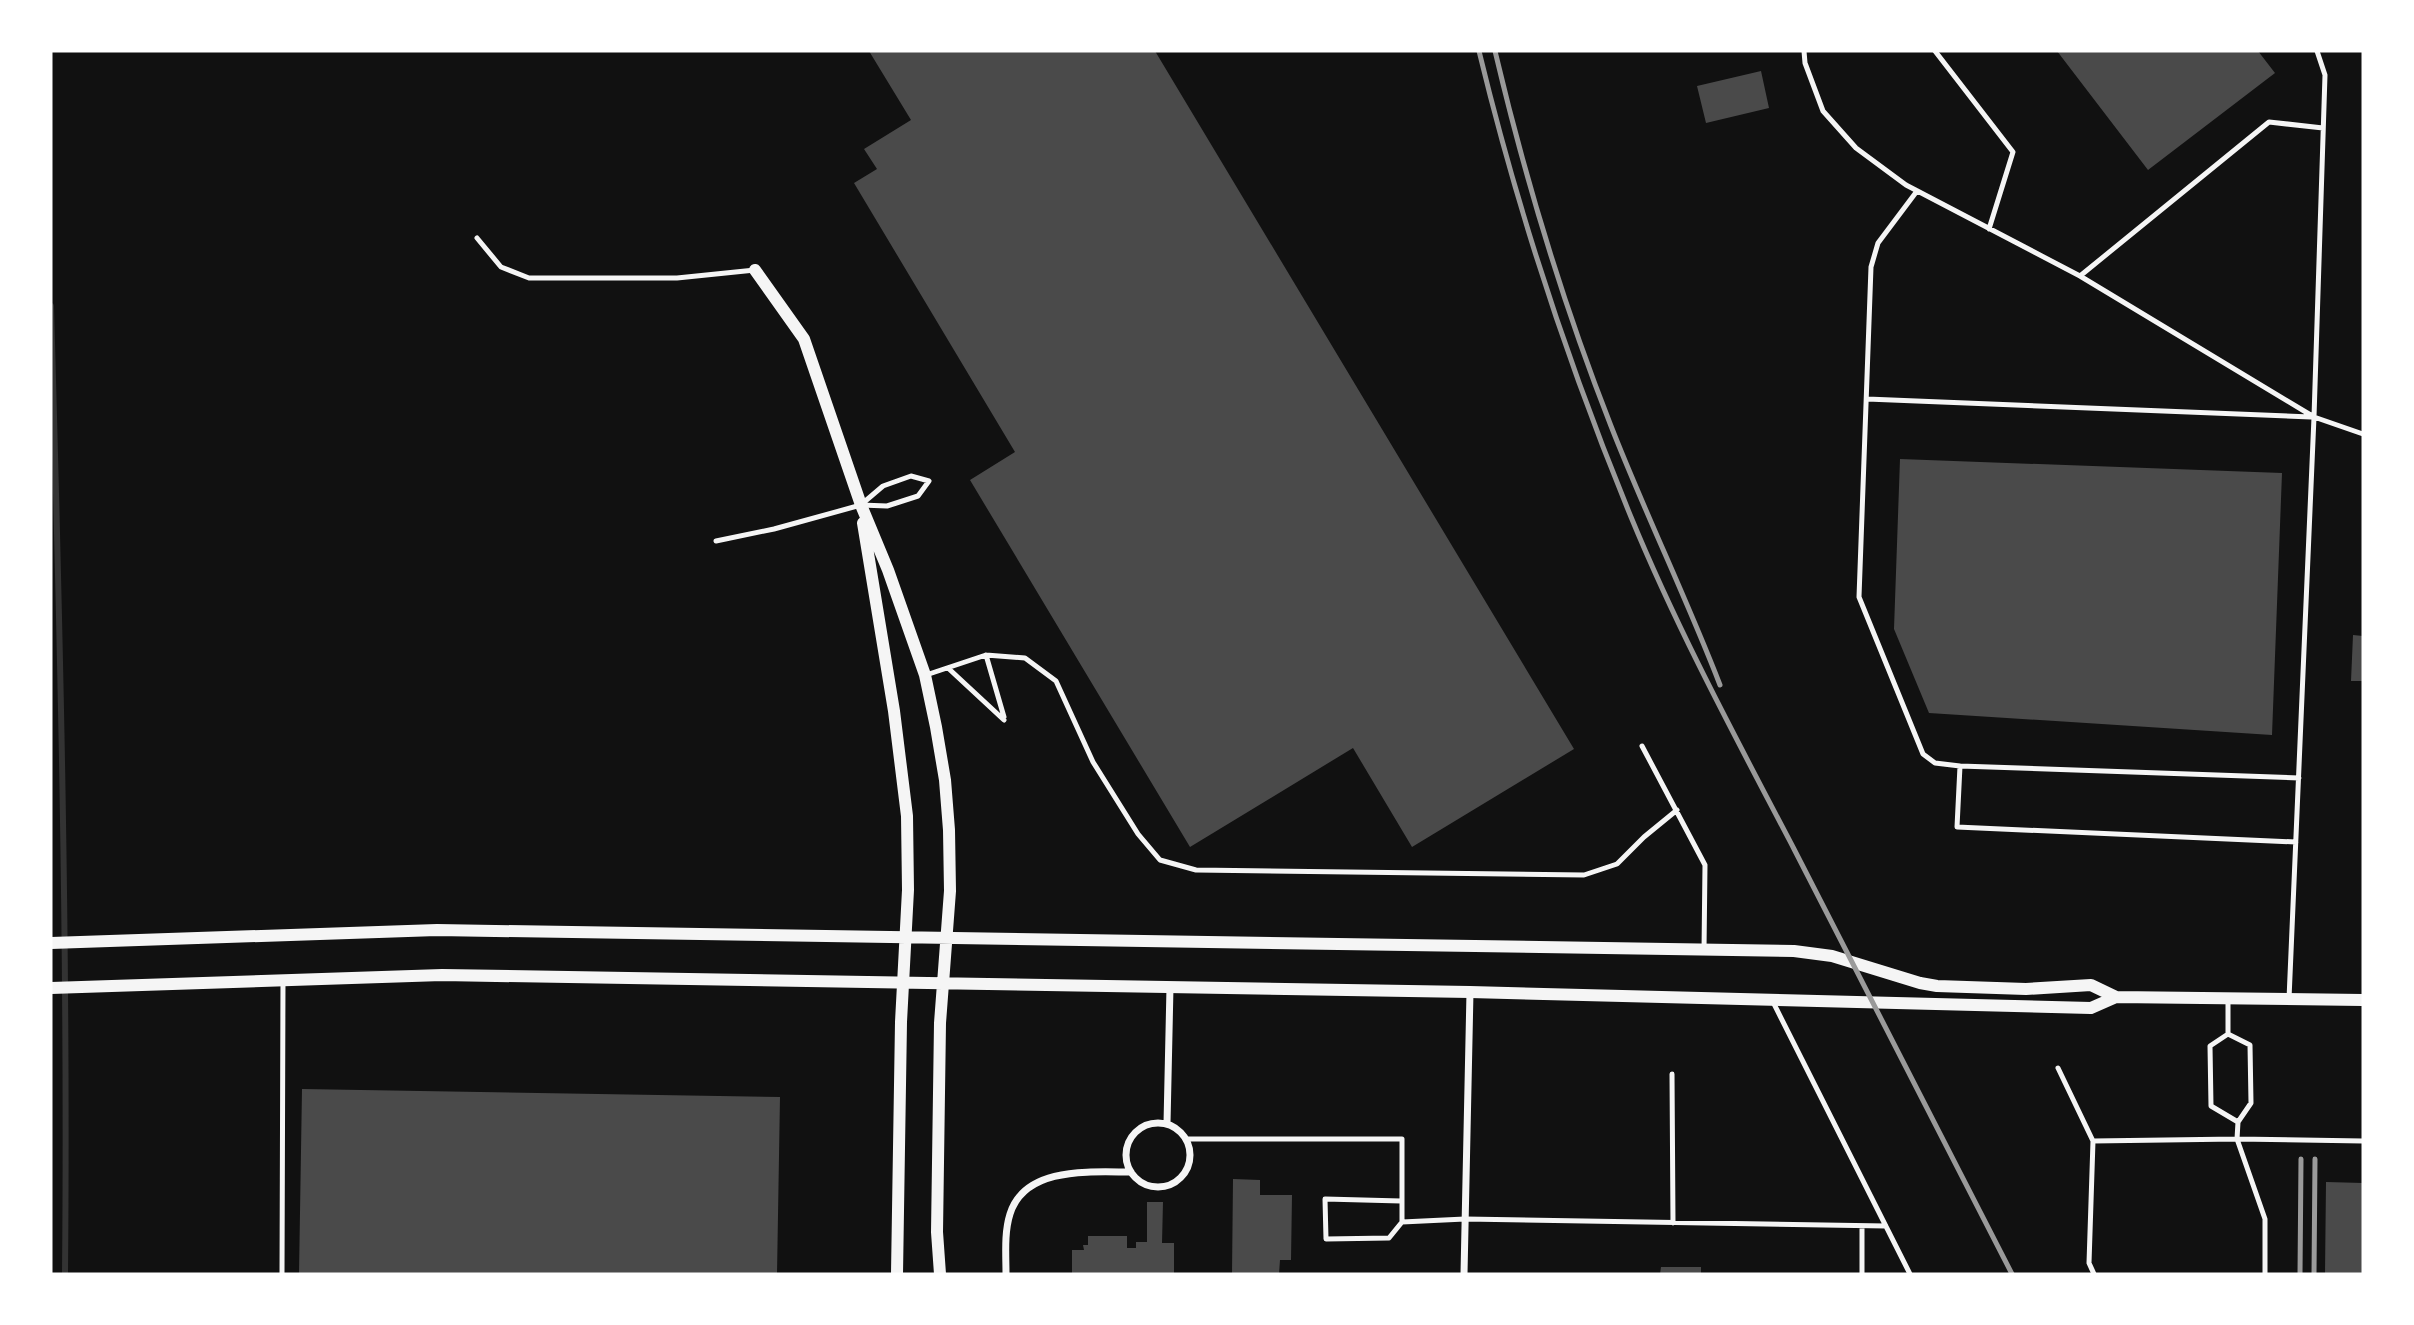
<svg xmlns="http://www.w3.org/2000/svg" width="2414" height="1325" viewBox="0 0 2414 1325" font-family="'Titillium Web',sans-serif">
  <style>
    .lines { fill: none; stroke-linecap: round; stroke-linejoin: round }
    .stream { stroke: #333; stroke-width: 6 }
    .building { fill: #4a4a4a }
    .service { stroke: #f5f5f5; stroke-width: 5 }
    .minor { stroke: #f5f5f5; stroke-width: 7 }
    .tertiary { stroke: #f5f5f5; stroke-width: 12 }
    .rail { stroke: #9a9a9a; stroke-width: 5 }
  </style>
  <rect width="100%" height="100%" fill="#111"/>
  <g class="lines">
    <path class="stream" d="M51 306C60 628 68 951 65 1274"/>
  </g>
  <path class="building" d="M869 51H1155L1574 749 1412 847 1353 748 1190 847 970 480 1015 452 854 183 877 169 864 149 911 120Z
    M2057 51H2258L2275 73 2148 170Z
    M1761 71 1769 108 1706 123 1697 86Z
    M1900 459 2282 473 2272 735 1929 713 1894 629Z
    M2353 635 2363 636V681H2351Z
    M302 1089 780 1097 777 1274H299Z
    M1233 1179 1260 1180V1195H1292L1291 1260H1280L1279 1274H1232Z
    M2326 1182 2363 1183V1274H2325Z
    M1147 1202H1163L1162 1243H1174V1274H1072V1250H1084L1083 1245H1088V1236H1127V1248H1136V1242H1147Z
    M1661 1267H1701V1274H1660Z"/>
  <g class="lines">
    <path class="service" d="M1804 51 1805 63 1823 111 1856 148 1906 185 2080 276 2314 417 2363 434
      M1935 51 2013 152 1989 229
      M1917 191 1878 243 1871 267 1859 597 1923 754 1935 763 1960 766 1957 827 2296 842
      M477 238 501 267 529 278H677L755 270
      M2080 276 2269 122 2323 128
      M1867 399 2311 417
      M716 541 774 529 861 505 887 506 918 496 929 481 911 476 883 486 863 503
      M986 655 1004 717
      M948 668 1004 720
      M926 675 986 655 1025 658 1056 681 1093 762 1138 834 1160 860 1196 870 1584 875 1617 864 1644 837 1677 810
      M1642 746 1705 865 1704 950
      M1960 766 2299 778
      M2228 998V1034
      M2289 999 2314 417 2325 75 2317 51
      M1773 1002 1910 1274
      M2058 1068 2093 1141 2237 1139 2363 1141
      M1672 1074 1673 1223
      M2238 1122 2211 1106 2210 1046 2228 1034 2250 1045 2251 1103 2238 1122 2237 1139 2265 1219V1274
      M1186 1139H1402V1222L1465 1219 1886 1226
      M2093 1141 2089 1263 2094 1274
      M1401 1201 1325 1199 1326 1239 1389 1238 1402 1222
      M1862 1226V1274
      M282 1274 283 981"/>
    <path class="minor" d="M1126 1155a32 32 0 1 1 64 0a32 32 0 1 1-64 0Z
      M1167 1124 1170 987
      M1006 1274C1006 1255 1004 1233 1010 1214 1025 1166 1091 1172 1131 1172
      M1464 1274 1470 992"/>
    <path class="tertiary" d="M755 270 804 339 861 505 888 570 925 675 936 727 945 780 949 830 950 891 940 1023 937 1232 940 1274
      M863 523 894 711 907 816 908 890 901 1022 897 1274
      M51 943 437 930 1794 951 1832 956 1920 983 1937 986 2026 989 2091 985 2116 997 2363 1000
      M51 988 442 975 1470 992 2091 1008 2116 997"/>
    <path class="rail" d="M1479 51C1518 212 1568 364 1631 517 1678 631 1737 740 1794 849 1867 991 1939 1133 2012 1274
      M1495 51C1525 178 1563 304 1611 426 1645 513 1686 597 1720 685
      M2300 1274 2301 1159
      M2314 1274 2315 1159"/>
  </g>
  <rect width="2414" height="1325" fill="none" stroke="#ffffff" stroke-width="105"/>
</svg>
